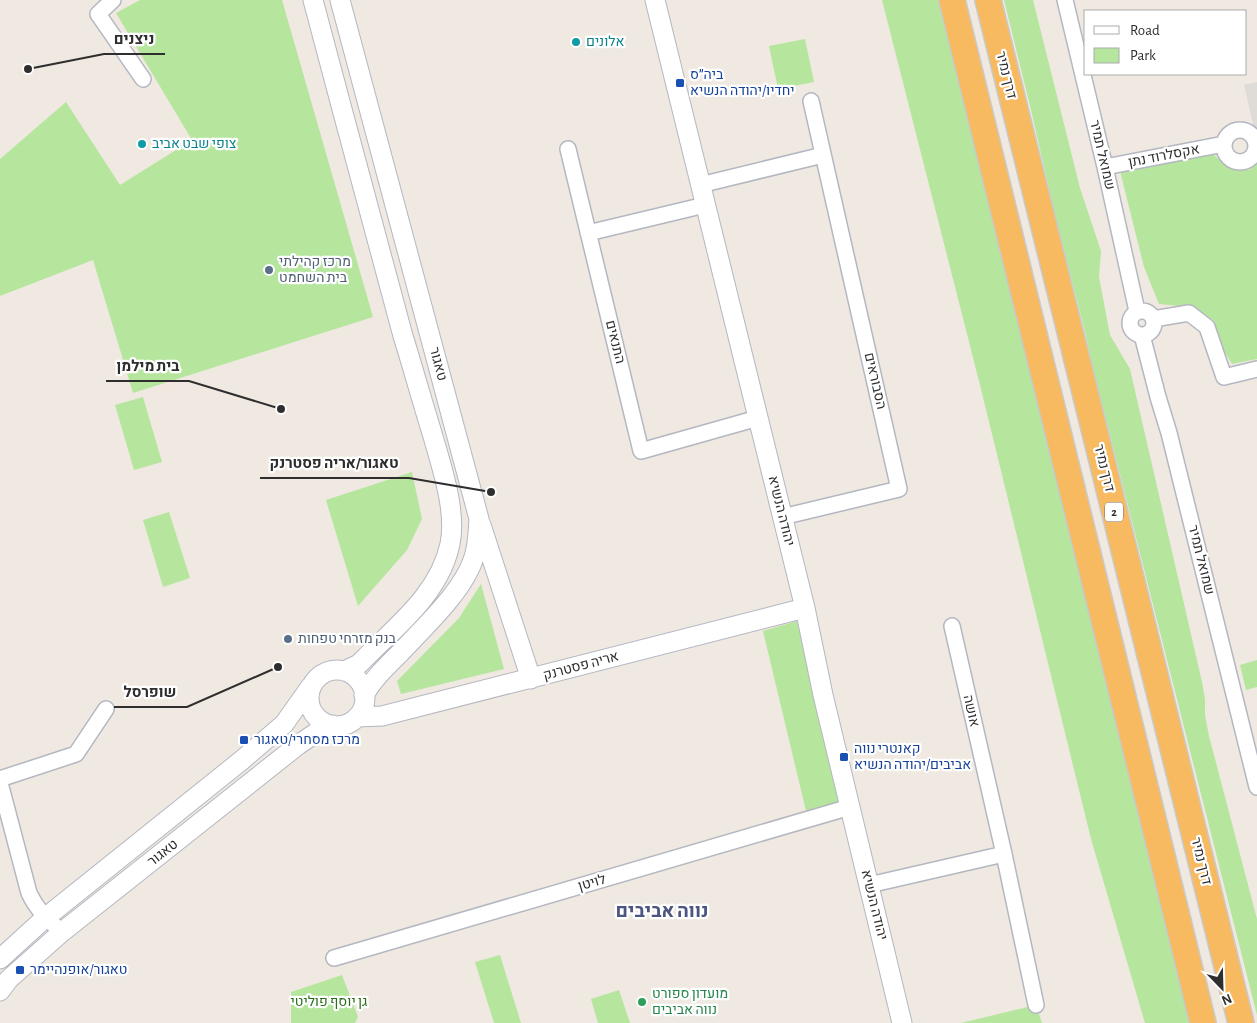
<svg xmlns="http://www.w3.org/2000/svg" width="1257" height="1023" viewBox="0 0 1257 1023" font-family="'Alegreya Sans',Heebo,sans-serif">
  <style>
    .green { fill: #b6e59e }
    .plaza { fill: #dfdcd8 }
    .lines { fill: none; stroke-linecap: round; stroke-linejoin: round }
    .minor-casing { stroke: #b4b7c1; stroke-width: 18 }
    .tertiary-casing { stroke: #b4b7c1; stroke-width: 21 }
    .trunk-casing { stroke: #c9c9c9; stroke-width: 28 }
    .minor { stroke: #fff; stroke-width: 15 }
    .tertiary { stroke: #fff; stroke-width: 19 }
    .trunk { stroke: #f8ba60; stroke-width: 25 }
    .culture-dot { fill: #0f9aa8; stroke: #fff; stroke-width: 2 }
    .transit-dot { fill: #1a4fb4; stroke: #fff; stroke-width: 2 }
    .service-dot { fill: #5c6f8a; stroke: #fff; stroke-width: 2 }
    .leisure-dot { fill: #2e9e5b; stroke: #fff; stroke-width: 2 }
    .labels { text-anchor: middle; dominant-baseline: central; stroke-width: 4.5; stroke-linejoin: round; paint-order: stroke }
    .shield { fill: #fff; stroke: #6d6d6d; stroke-width: 1 }
    .shield-label { font-size: 12px; font-weight: bold; fill: #2e2e2e }
    .culture-label { font-size: 14px; fill: #0d838f; stroke: #fff; text-anchor: start }
    .transit-label { font-size: 14px; fill: #164399; stroke: #fff; text-anchor: start }
    .street-label { font-size: 14px; fill: #2e2e2e; stroke: #fff }
    .service-label { font-size: 14px; fill: #4e5e75; stroke: #fff; text-anchor: start }
    .leisure-label { font-size: 14px; fill: #27864d; stroke: #fff; text-anchor: start }
    .park-label { font-size: 14px; fill: #2c6e1b; stroke: #fff }
    .district-label { font-size: 19px; font-weight: bold; fill: #4d5680; stroke: #fff }
    .leader { fill: none; stroke: #2e2e2e; stroke-width: 2 }
    .callout-dot { fill: #2e2e2e; stroke: #fff; stroke-width: 2 }
    .callout-label { font-size: 15px; text-anchor: middle; font-weight: bold; fill: #2e2e2e; stroke: #fff; stroke-width: 4.5; stroke-linejoin: round; paint-order: stroke }
  </style>
  <rect width="100%" height="100%" fill="#efe9e1"/>
  <path class="green" d="M140 0H282L373 317 133 393 93 260 0 296V159L66 102 120 185 192 140 116 13Z
    M882 0H941L1146 821 1189 1023H1145L1091 839 981 389Z
    M1004 0H1033L1080 188 1101 251 1099 277 1110 335 1130 369 1202 682 1205 699V715L1209 736 1257 919V1015L1092 364 1085 332 1054 211 1031 110Z
    M805 39 814 82 778 89 769 46Z
    M1209 151 1226 165 1249 170 1257 163V359L1232 364 1220 345 1213 320 1191 307 1159 304 1144 267 1120 171Z
    M143 397 162 462 134 470 115 405Z
    M412 472 422 519 407 550 358 606 326 500Z
    M169 512 190 578 163 587 143 520Z
    M481 584 504 669 401 694 397 681 459 618Z
    M797 621 842 801 806 811 763 631Z
    M1257 660V687L1246 690 1240 665Z
    M500 955 521 1023H494L475 962Z
    M342 975 358 1017 355 1023H291V992Z
    M619 990 630 1023H598L591 999Z
    M1036 1005 1042 1023H961Z"/>
  <path class="plaza" d="M1257 82V142L1244 85Z"/>
  <g class="lines">
    <g class="minor-casing">
      <path id="minor" d="M113 0 98 14 143 79
        M1065 0 1105 167 1137 311
        M1224 146a16 16 0 1 1 32 0a16 16 0 1 1-32 0Z
        M568 149 641 451 758 418
        M1105 167 1224 144
        M700 185 823 155
        M588 233 705 205
        M1130 323a12 12 0 1 1 24 0a12 12 0 1 1-24 0Z
        M1153 319 1189 313 1207 327 1224 377 1257 369
        M1142 335 1158 397 1169 433 1257 787
        M782 517 899 489 811 101
        M952 626 1004 854 1036 1005
        M0 779 76 754 106 709
        M0 783 29 893C37 910 48 920 62 932
        M869 885 1004 854
        M334 958 850 807"/>
    </g>
    <g class="tertiary-casing">
      <path id="tertiary" d="M313 0C343 112 372 224 403 336 413 368 422 401 432 433 441 465 457 511 450 544 440 592 399 624 366 657L359 664 344 671
        M340 0 479 519C478 531 478 545 474 557 464 591 423 628 399 654 386 667 373 679 364 695
        M655 0 805 608 823 695 902 1023
        M481 525 531 679
        M309 698a28 28 0 1 1 56 0a28 28 0 1 1-56 0Z
        M357 717 382 716 805 608
        M0 959 45 918 242 760 284 724 311 686
        M0 991 9 979 62 932 298 745 317 732 333 725"/>
    </g>
    <g class="trunk-casing">
      <path id="trunk" d="M952 0 1203 1023
        M988 0 1241 1023"/>
    </g>
    <use href="#minor" class="minor"/>
    <use href="#tertiary" class="tertiary"/>
    <use href="#trunk" class="trunk"/>
  </g>
  <g class="culture-dot">
    <circle cx="576" cy="42" r="5"/>
    <circle cx="142" cy="144" r="5"/>
  </g>
  <g class="transit-dot">
    <rect x="675" y="78" width="10" height="10" rx="2.5"/>
    <rect x="239" y="735" width="10" height="10" rx="2.5"/>
    <rect x="839" y="752" width="10" height="10" rx="2.5"/>
    <rect x="15" y="965" width="10" height="10" rx="2.5"/>
  </g>
  <g class="service-dot">
    <circle cx="269" cy="270" r="5"/>
    <circle cx="288" cy="639" r="5"/>
  </g>
  <circle class="leisure-dot" cx="642" cy="1002" r="5"/>
  <g class="labels">
    <rect class="shield" x="1105" y="502.5" width="18" height="19" rx="4"/>
    <g class="shield-label">
      <text x="1114" y="512">2</text>
    </g>
    <g class="culture-label">
      <text x="586" y="42">אלונים</text>
      <text x="152" y="144">צופי שבט אביב</text>
    </g>
    <g class="transit-label">
      <text x="690" y="75">ביה״ס<tspan x="690" dy="16">יחדיו/יהודה הנשיא</tspan></text>
      <text x="254" y="740">מרכז מסחרי/טאגור</text>
      <text x="854" y="749">קאנטרי נווה<tspan x="854" dy="16">אביבים/יהודה הנשיא</tspan></text>
      <text x="30" y="970">טאגור/אופנהיימר</text>
    </g>
    <g class="street-label">
      <text transform="translate(1006 75) rotate(76)">דרך נמיר</text>
      <text transform="translate(1102 155) rotate(77)">שמואל תמיר</text>
      <text transform="translate(1164 156) rotate(-11)">אקסלרוד נתן</text>
      <text transform="translate(615 342) rotate(76)">התנאים</text>
      <text transform="translate(438 364) rotate(75)">טאגור</text>
      <text transform="translate(875 381) rotate(77)">הסבוראים</text>
      <text transform="translate(1104 468) rotate(76)">דרך נמיר</text>
      <text transform="translate(781 511) rotate(76)">יהודה הנשיא</text>
      <text transform="translate(1201 560) rotate(76)">שמואל תמיר</text>
      <text transform="translate(581 666) rotate(-15)">אריה פסטרנק</text>
      <text transform="translate(971 711) rotate(77)">אושה</text>
      <text transform="translate(163 853) rotate(-38)">טאגור</text>
      <text transform="translate(1201 861) rotate(76)">דרך נמיר</text>
      <text transform="translate(592 883) rotate(-16)">לויטן</text>
      <text transform="translate(874 905) rotate(76)">יהודה הנשיא</text>
    </g>
    <g class="service-label">
      <text x="279" y="262">מרכז קהילתי<tspan x="279" dy="16">בית השחמט</tspan></text>
      <text x="298" y="639">בנק מזרחי טפחות</text>
    </g>
    <g class="leisure-label">
      <text x="652" y="994">מועדון ספורט<tspan x="652" dy="16">נווה אביבים</tspan></text>
    </g>
    <g class="park-label">
      <text x="329" y="1002">גן יוסף פוליטי</text>
    </g>
    <g class="district-label">
      <text x="662" y="911">נווה אביבים</text>
    </g>
  </g>
  <path class="leader" d="M28 69L104 54H165M281 409L189 381H106M491 492L409 478H260M278 667L187 707H114"/>
  <g class="callout-dot">
    <circle cx="28" cy="69" r="5"/>
    <circle cx="281" cy="409" r="5"/>
    <circle cx="491" cy="492" r="5"/>
    <circle cx="278" cy="667" r="5"/>
  </g>
  <g class="callout-label">
    <text x="134" y="44">ניצנים</text>
    <text x="148" y="371">בית מילמן</text>
    <text x="334" y="468">טאגור/אריה פסטרנק</text>
    <text x="150" y="697">שופרסל</text>
  </g>
  <rect x="1084" y="10" width="162" height="65" fill="#ffffff" stroke="#ababab"/>
  <rect x="1094" y="26" width="25" height="8" fill="#ffffff" stroke="#ababab"/>
  <text x="1130" y="35" font-size="15" fill="#2e2e2e">Road</text>
  <rect x="1094" y="48" width="25" height="15" fill="#b6e59e" stroke="#ababab"/>
  <text x="1130" y="60" font-size="15" fill="#2e2e2e">Park</text>
  <g transform="translate(1222 988) rotate(157)" stroke="#ffffff" stroke-width="4" paint-order="stroke">
  <path d="M0-4L9 19L0 12L-9 19Z" fill="#2e2e2e"/>
  <text y="-8" font-size="14" font-weight="bold" text-anchor="middle" fill="#2e2e2e">N</text>
  </g>
</svg>
